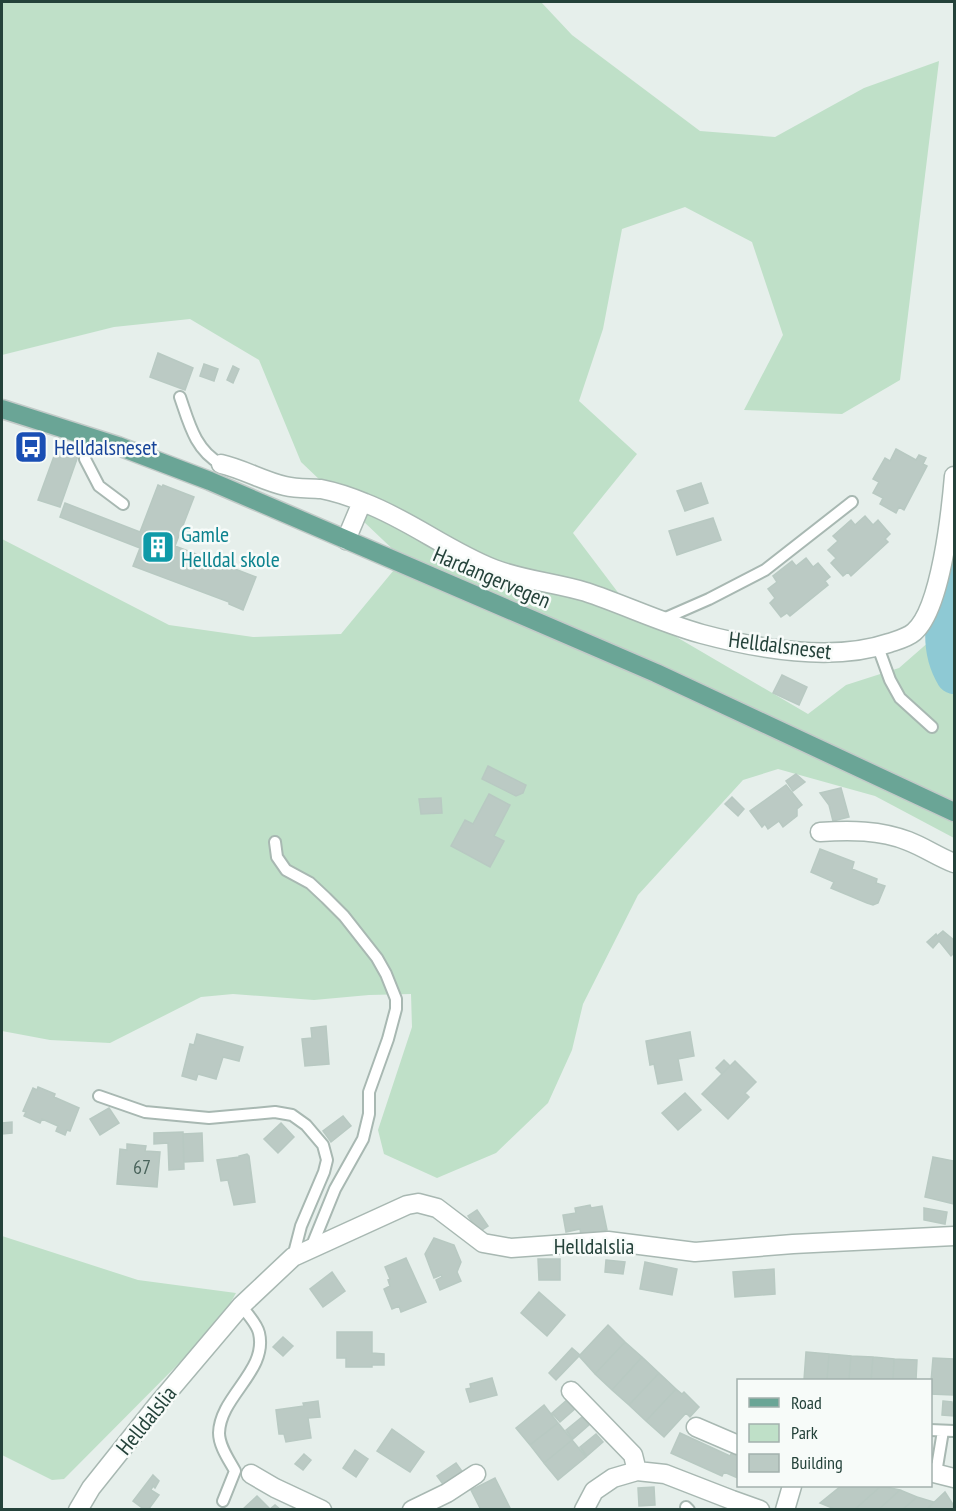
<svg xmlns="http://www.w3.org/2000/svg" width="956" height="1511" viewBox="0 0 956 1511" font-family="'PT Sans Narrow',sans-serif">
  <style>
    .green { fill: #bfe0c8 }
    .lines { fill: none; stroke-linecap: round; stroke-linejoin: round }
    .river { stroke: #8ec9d4; stroke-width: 36 }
    .building { fill: #bbcac4; stroke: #b8c9c2; stroke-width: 1.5 }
    .lane-casing { stroke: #a8b8b2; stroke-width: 14 }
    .street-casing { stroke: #a8b8b2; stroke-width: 21 }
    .primary-casing { stroke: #c2cac8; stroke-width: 21 }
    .lane { stroke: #fff; stroke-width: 10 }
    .street { stroke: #fff; stroke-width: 18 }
    .primary { stroke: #6aa596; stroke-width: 18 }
    .labels { text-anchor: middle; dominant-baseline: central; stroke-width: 5; stroke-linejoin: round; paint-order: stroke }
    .number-label { font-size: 20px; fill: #4a645c }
    .transit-label { font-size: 22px; fill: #164399; stroke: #f7fbf9; text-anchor: start }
    .culture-label { font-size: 22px; fill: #0d838f; stroke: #f7fbf9; text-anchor: start }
    .street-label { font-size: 22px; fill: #24423a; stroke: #f7fbf9 }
  </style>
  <rect width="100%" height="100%" fill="#e6efeb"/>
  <path class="green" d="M2 2H541L572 35 700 131 775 137 864 88 939 61 900 380 842 414 744 410 783 335 752 242 685 207 622 229 603 329 579 401 637 454 573 533 632 611 808 714 846 685 899 668 954 620V838L875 796 778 769 743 780 638 895 583 1004 572 1050 548 1103 496 1153 437 1178 384 1154 378 1130 412 1027 411 994 369 995 314 1000 233 994 201 997 110 1043 50 1040 2 1031V539L169 625 253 637 341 634 403 559 301 462 259 360 190 319 114 327 2 355Z
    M2 1236 138 1280 236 1293 219 1323 64 1479 52 1480 2 1455Z"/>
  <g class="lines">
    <path class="river" d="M954 578C945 610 935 645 954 676"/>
  </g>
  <path class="building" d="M158 353 193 368 185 390 150 377Z
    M204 364 218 369 214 381 200 376Z
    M233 366 239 369 233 383 227 380Z
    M57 448 78 456 60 507 38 500Z
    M896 449 916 460 919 455 926 458 923 464 927 466 904 510 899 507 896 513 880 504 883 498 873 493 879 482 873 479 885 458 890 461Z
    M701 483 708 503 685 511 677 491Z
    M158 485 162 487 163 485 194 497 175 546 256 577 243 610 229 604V602L133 566 140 548 60 517 65 503 140 532Z
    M865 516 873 525 878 520 890 534 885 539 888 542 851 576 848 572 843 576 831 563 836 558 828 550 838 541 833 536 851 520 855 525Z
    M713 518 721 540 677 555 669 531Z
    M806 558 813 567 818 563 830 577 825 581 828 585 790 616 787 613 781 617 770 603 775 598 768 589 777 582 773 576 792 561 796 566Z
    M782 675 807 687 799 705 773 693Z
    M488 766 526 785 523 793 516 796 482 779Z
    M796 774 805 782 793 791 786 781Z
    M786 785 802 805 797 809V816L783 827 779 821 768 829 765 824 762 827 750 811Z
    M841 788 849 817 833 821 829 805 820 793Z
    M489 794 510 805 494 836 504 841 490 867 451 846 465 820 473 824Z
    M732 797 744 809 738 816 725 804Z
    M441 798 442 813 421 814 419 799Z
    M820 849 854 862 852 869 877 879 876 883 885 886 878 903 873 905 867 903 831 888 834 882 811 872Z
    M943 931 954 940V953L951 956 939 941 933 948 927 942 936 934 937 936Z
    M326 1026 329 1064 305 1066 302 1039 312 1038 311 1028Z
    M690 1032 694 1056 678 1059 682 1080 658 1084 654 1064 650 1065 646 1041Z
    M197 1034 243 1047 239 1061 223 1057 216 1079 198 1074 196 1080 182 1076 190 1044 194 1045Z
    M724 1060 730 1066 722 1074 716 1068Z
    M735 1061 756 1082 745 1093 749 1097 728 1119 702 1094Z
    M38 1087 55 1094 54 1097 79 1108 70 1131 67 1130 65 1135 56 1131 58 1126 42 1119 40 1123 24 1116 26 1112 23 1111 33 1088 37 1090Z
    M685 1093 701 1110 678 1130 662 1113Z
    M109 1108 119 1123 100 1135 90 1119Z
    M343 1116 351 1126 331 1142 323 1131Z
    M12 1122V1133L2 1134V1123Z
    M281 1123 294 1137 278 1153 264 1139Z
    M183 1132 184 1169 169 1170 168 1143 154 1144V1133Z
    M202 1133 203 1161 184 1162 183 1134Z
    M127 1144 146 1146 145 1151 160 1152 157 1187 117 1184 120 1149 127 1150Z
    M247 1154 249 1156 255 1202 234 1205 228 1180 221 1181 217 1160 239 1157V1156Z
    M933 1157 954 1161V1204L925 1197Z
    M590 1205 591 1208 602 1206 607 1230 581 1235 580 1229 566 1232 563 1215 576 1213 575 1208Z
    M924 1208 947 1212 945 1224 924 1220Z
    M477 1210 488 1226 479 1232 468 1216Z
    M434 1238 454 1245 461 1262 457 1272 461 1281 440 1290 436 1280 442 1277 441 1275 434 1278 425 1254Z
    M406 1258 426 1302 401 1312 399 1306 392 1309 384 1289 390 1286 388 1280 390 1279 385 1267Z
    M538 1259H560V1280H539Z
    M606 1260 625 1262 623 1274 605 1272Z
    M645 1262 677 1269 672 1295 640 1289Z
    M774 1269 775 1294 735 1297 733 1272Z
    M332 1272 345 1291 323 1307 310 1289Z
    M539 1292 565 1315 547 1336 521 1313Z
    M608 1325 625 1342 595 1374 579 1356Z
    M337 1332H372V1353L384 1354V1365H372V1367H346V1358H337Z
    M283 1337 293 1346 283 1356 273 1347Z
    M625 1342 642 1357 612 1390 595 1374Z
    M572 1348 580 1355 556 1380 549 1373Z
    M806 1352 829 1354 827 1380H804Z
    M829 1354 851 1356 849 1380H827Z
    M851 1356 873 1357 871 1380H849Z
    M642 1357 659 1373 629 1405 612 1390Z
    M873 1357 894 1359 893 1380H871Z
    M933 1358 954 1359 953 1395 930 1394Z
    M894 1359 917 1360 916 1380H893Z
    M659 1373 676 1389 646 1421 629 1405Z
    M492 1378 497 1395 470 1402 466 1389 471 1388 470 1384Z
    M676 1389 682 1394 684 1392 699 1407 690 1417 686 1413 664 1437 646 1421Z
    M568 1399 576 1408 560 1422 552 1413Z
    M318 1401 320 1417 308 1418 311 1438 286 1442 284 1434H279L276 1410 304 1406 303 1403Z
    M943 1401 952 1402 954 1416 942 1415Z
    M544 1405 558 1423 530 1445 516 1428Z
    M582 1417 589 1425 573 1439 566 1430Z
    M558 1423 572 1440 544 1463 530 1445Z
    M392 1429 424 1452 410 1472 377 1451Z
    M680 1433 730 1456 732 1452 738 1455V1478L724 1472 722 1476 671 1453Z
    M596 1434 603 1442 587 1456 580 1447Z
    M572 1440 586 1457 558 1480 544 1463Z
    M355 1450 368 1459 356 1477 343 1468Z
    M304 1454 311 1460 303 1470 295 1464Z
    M456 1463 464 1474 445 1487 437 1476Z
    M153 1475 159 1481 155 1488 153 1486 151 1490 159 1495 148 1510H145L133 1501Z
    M495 1478 511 1510H481L471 1490Z
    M841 1486H881L854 1510H837L820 1503Z
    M881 1486 900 1490 878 1510H854Z
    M654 1487 655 1505 639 1506 638 1488Z
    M900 1490 917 1497 902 1510H878Z
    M945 1492 954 1506 951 1510H926Z
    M257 1496 270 1509 275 1505 281 1510H242Z
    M917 1497 934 1502 926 1510H902Z"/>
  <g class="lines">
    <g class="lane-casing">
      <path id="lane" d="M180 397C189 423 195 450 221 464
        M88 436 85 459 99 486 123 504
        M661 620 709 599 765 570 852 502
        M878 647 890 680 900 698 932 727
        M275 842 277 857 286 870 310 883 326 898 344 916 377 958 386 974 396 999V1009L388 1039 369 1092V1114L363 1139 335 1189 311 1248
        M99 1096 145 1112 209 1118 275 1112 292 1115 306 1125 323 1145 327 1160 324 1172 301 1226 293 1257
        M930 1430 954 1431
        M936 1473 943 1431
        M223 1501 235 1471C229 1460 219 1446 219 1433 220 1396 268 1371 259 1333 257 1324 247 1313 241 1306
        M686 1507 689 1510"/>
    </g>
    <g class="street-casing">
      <path id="street" d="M221 464C243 469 263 481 285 486 297 489 309 488 321 489 336 492 351 497 365 503 410 520 448 551 494 569 523 580 556 583 586 592 625 605 662 623 702 634 758 649 834 662 889 643 898 640 907 638 914 632 941 609 951 511 954 476
        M346 540 362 502
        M820 832C850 830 880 830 908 841 924 847 938 857 954 863
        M571 1391 633 1455 637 1471
        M696 1427 738 1445
        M930 1472 954 1478
        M251 1474 275 1488 322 1510
        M78 1510 91 1488 158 1404 241 1306 293 1257 407 1205 418 1203 437 1208 483 1243 511 1248 608 1241 695 1252 793 1244 954 1236
        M412 1510 447 1493 476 1474
        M584 1510 594 1491 613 1478 637 1471 665 1474 732 1500 760 1510
        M785 1510 792 1486"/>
    </g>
    <g class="primary-casing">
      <path id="primary" d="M2 409 118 446 210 481 656 673 954 812"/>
    </g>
    <use href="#lane" class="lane"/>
    <use href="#street" class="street"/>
    <use href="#primary" class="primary"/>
  </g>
  <defs>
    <g id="bus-square" transform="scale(1.725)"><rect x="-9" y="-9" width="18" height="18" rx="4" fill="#1a4fb4" stroke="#f7fbf9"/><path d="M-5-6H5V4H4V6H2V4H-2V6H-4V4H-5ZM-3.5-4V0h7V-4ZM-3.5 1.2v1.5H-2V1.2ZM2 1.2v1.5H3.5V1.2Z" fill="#fff"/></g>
    <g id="building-square" transform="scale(1.725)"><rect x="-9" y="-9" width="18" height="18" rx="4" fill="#0f9aa8" stroke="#f7fbf9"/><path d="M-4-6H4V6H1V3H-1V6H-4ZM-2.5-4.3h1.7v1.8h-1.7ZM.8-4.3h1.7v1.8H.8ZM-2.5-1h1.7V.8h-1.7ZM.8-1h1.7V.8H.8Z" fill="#fff"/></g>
  </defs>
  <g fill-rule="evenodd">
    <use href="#bus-square" x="31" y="447"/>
    <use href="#building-square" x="158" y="547"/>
  </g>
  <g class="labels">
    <g class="number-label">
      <text x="142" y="1167">67</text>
    </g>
    <g class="transit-label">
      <text x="54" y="447">Helldalsneset</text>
    </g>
    <g class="culture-label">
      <text x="181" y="534">Gamle<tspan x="181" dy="25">Helldal skole</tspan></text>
    </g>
    <g class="street-label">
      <text transform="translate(492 577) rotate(23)">Hardangervegen</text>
      <text transform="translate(780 645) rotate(7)">Helldalsneset</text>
      <text x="594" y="1246">Helldalslia</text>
      <text transform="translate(146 1420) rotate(-51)">Helldalslia</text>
    </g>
  </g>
  <rect width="956" height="1511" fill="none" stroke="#24423a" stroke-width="6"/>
  <rect x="737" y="1379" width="195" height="108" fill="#f7fbf9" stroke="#a3b1ad" stroke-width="1.5"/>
  <rect x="749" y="1398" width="30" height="9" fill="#6aa596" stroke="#a3b1ad" stroke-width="1.5"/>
  <text x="791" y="1409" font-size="18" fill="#24423a">Road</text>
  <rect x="749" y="1424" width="30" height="18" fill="#bfe0c8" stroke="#a3b1ad" stroke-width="1.5"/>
  <text x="791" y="1439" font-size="18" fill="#24423a">Park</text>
  <rect x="749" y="1454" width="30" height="18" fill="#bbcac4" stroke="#a3b1ad" stroke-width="1.5"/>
  <text x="791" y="1469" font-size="18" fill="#24423a">Building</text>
</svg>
